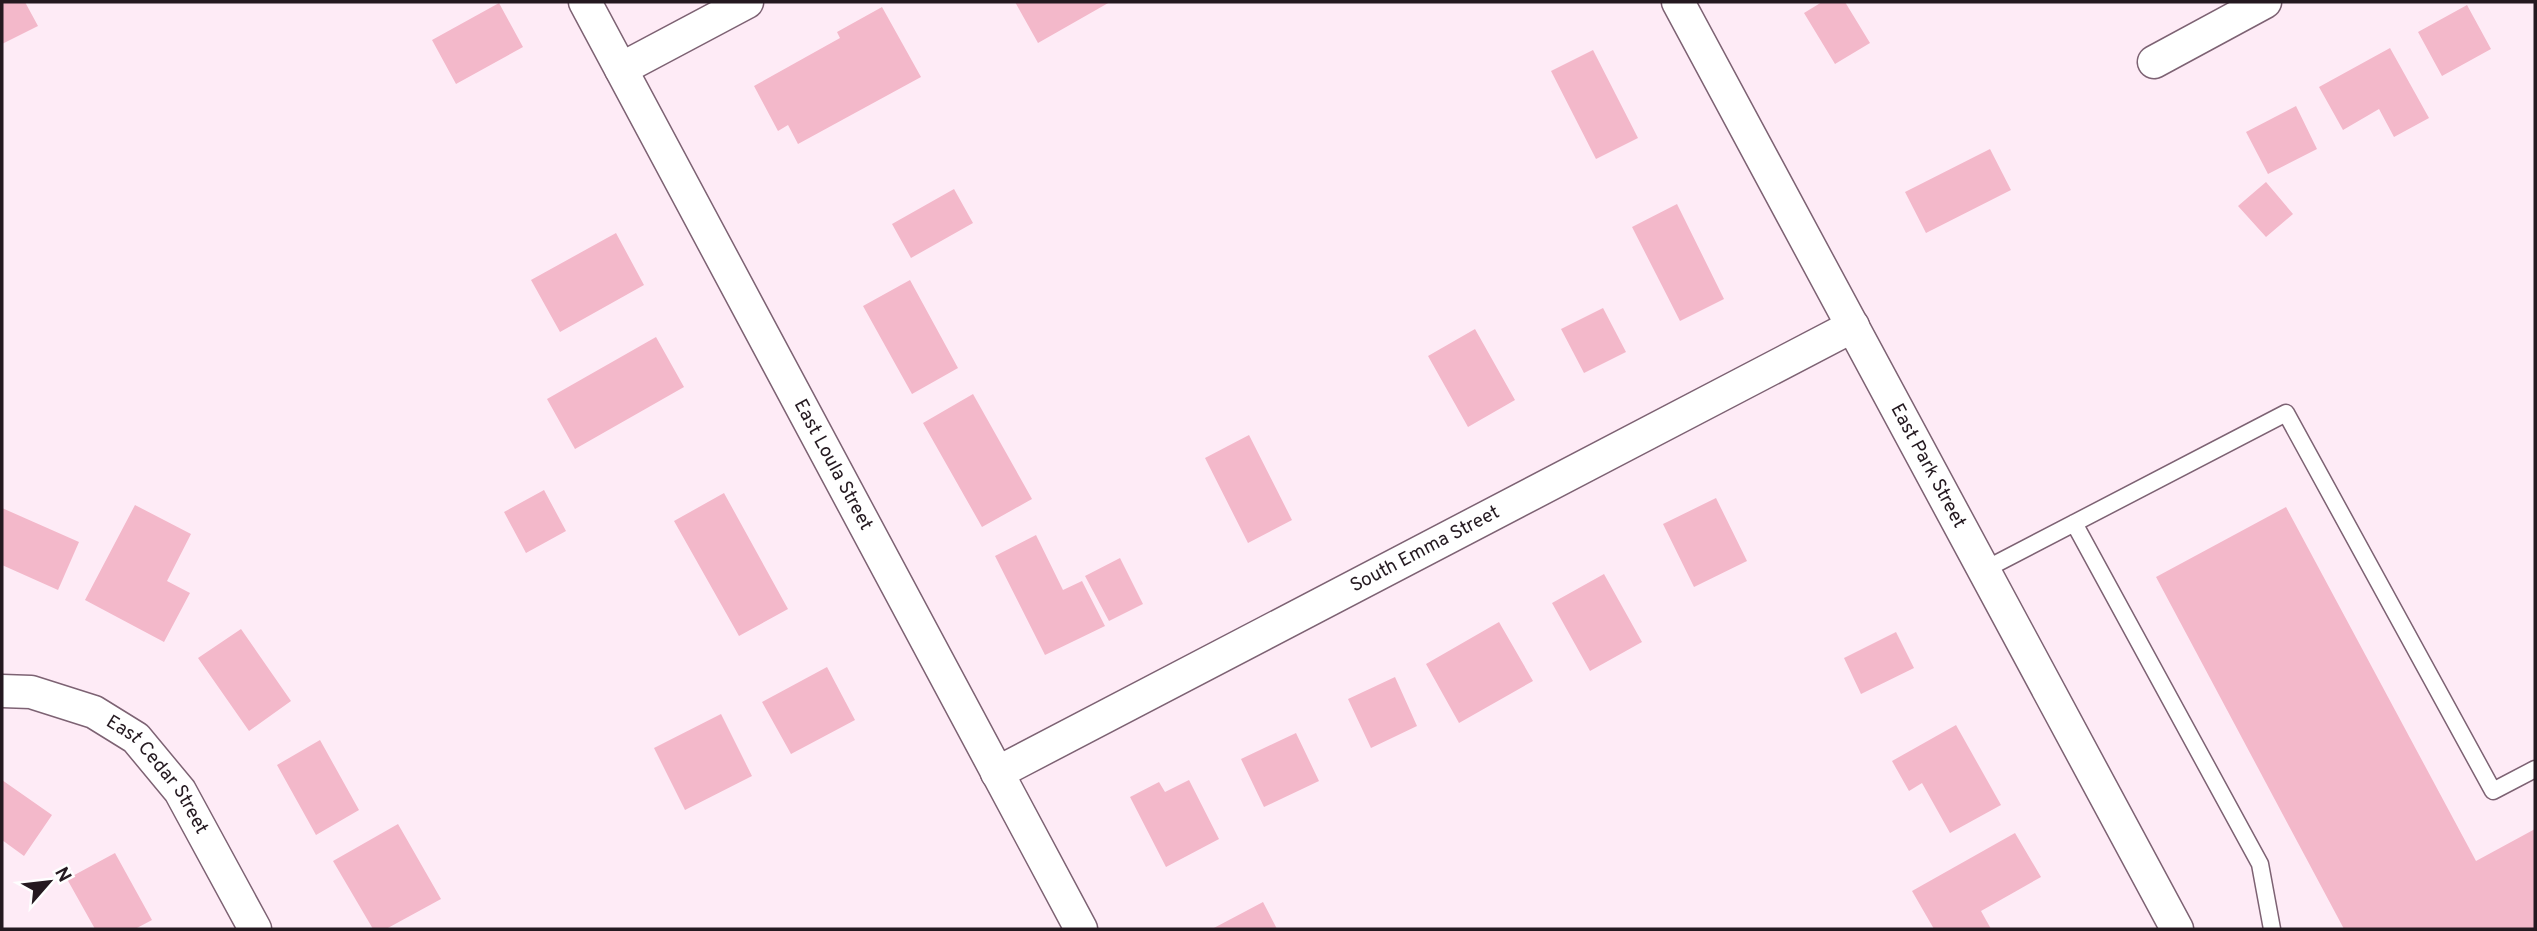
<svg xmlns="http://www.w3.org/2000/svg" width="2537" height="931" viewBox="0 0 2537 931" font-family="Overpass,sans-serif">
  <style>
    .building { fill: #f3b8ca }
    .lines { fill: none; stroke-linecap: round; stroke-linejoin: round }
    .lane-casing { stroke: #7d6273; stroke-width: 19 }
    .street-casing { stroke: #7d6273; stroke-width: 35 }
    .lane { stroke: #fff; stroke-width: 16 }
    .street { stroke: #fff; stroke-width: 32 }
    .labels { text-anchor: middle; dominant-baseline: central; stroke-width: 6; stroke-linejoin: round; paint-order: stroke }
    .street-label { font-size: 19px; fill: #241920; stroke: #fefefe }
  </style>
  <rect width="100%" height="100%" fill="#feebf6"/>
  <path class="building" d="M2 2H25L38 26 2 44Z
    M1015 2H1110L1038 43Z
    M1822 2H1845L1870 43 1835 64 1804 13Z
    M499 3 523 47 456 84 432 40Z
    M2467 5 2491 49 2442 76 2418 32Z
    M882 7 921 77 798 144 788 125 778 131 754 86 840 38 837 32Z
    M2390 48 2429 118 2394 137 2379 109 2343 130 2319 87Z
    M1593 50 1638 138 1596 159 1551 71Z
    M2296 106 2317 149 2268 174 2246 132Z
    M1990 149 2011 190 1926 233 1905 192Z
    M2266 182 2293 214 2266 237 2238 206Z
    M954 189 973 223 911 258 892 224Z
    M1677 204 1724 299 1680 321 1632 227Z
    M616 233 644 285 560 332 531 280Z
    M910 280 958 368 912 394 863 306Z
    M1603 308 1626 352 1584 373 1561 329Z
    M1475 329 1515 400 1468 427 1428 356Z
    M656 337 684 387 575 449 547 399Z
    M973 394 1032 499 982 527 923 423Z
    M1249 435 1292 520 1248 543 1205 458Z
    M544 490 566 531 526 553 504 512Z
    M724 493 788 609 739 636 674 521Z
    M1716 498 1747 561 1694 587 1663 524Z
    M135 505 191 534 167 581 190 593 164 642 85 600Z
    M2286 507 2476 861 2535 829V929H2344L2156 577Z
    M2 508 79 542 58 590 2 565Z
    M1036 535 1063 590 1082 581 1105 626 1045 655 995 556Z
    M1120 558 1143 604 1109 621 1085 576Z
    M1604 574 1642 642 1590 671 1552 603Z
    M1499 622 1533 681 1459 723 1426 664Z
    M241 629 291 701 249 731 198 658Z
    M1896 632 1914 668 1861 694 1844 658Z
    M827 667 855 720 791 754 762 702Z
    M1395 677 1417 726 1371 748 1348 699Z
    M721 714 752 776 685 810 654 748Z
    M1956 725 2001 805 1950 833 1922 783 1909 791 1892 761Z
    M1296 733 1319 781 1264 807 1241 759Z
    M320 740 359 810 316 835 277 765Z
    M2 780 52 815 24 856 2 840Z
    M1189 780 1219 839 1166 867 1130 797 1159 782 1165 792Z
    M398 824 441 899 386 929H373L333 861Z
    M2015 833 2041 877 1981 911 1991 929H1934L1912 891Z
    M115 853 152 920 135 929H95L67 879Z
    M1263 902 1277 929H1212Z"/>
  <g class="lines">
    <g class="lane-casing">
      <path id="lane" d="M2074 523 2260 864 2272 929
        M1984 570 2286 413 2493 791 2535 769"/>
    </g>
    <g class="street-casing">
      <g id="street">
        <path id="s1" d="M585 2 1081 929"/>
        <path id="s2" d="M1678 2 2177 929"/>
        <path d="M2154 62 2265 2"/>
        <path d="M621 69 747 2"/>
        <path id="s3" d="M2 691 31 692 94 712 136 738 180 791 255 929"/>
        <path id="s4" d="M997 773 1853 326"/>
      </g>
    </g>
    <use href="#lane" class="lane"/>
    <use href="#street" class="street"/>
  </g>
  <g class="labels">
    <g class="street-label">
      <text stroke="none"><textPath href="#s1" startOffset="525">East Loula Street</textPath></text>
      <text stroke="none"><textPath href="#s2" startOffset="527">East Park Street</textPath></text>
      <text stroke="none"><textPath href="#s4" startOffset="483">South Emma Street</textPath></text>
      <text stroke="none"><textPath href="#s3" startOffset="186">East Cedar Street</textPath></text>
    </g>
  </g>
  <rect width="2537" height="931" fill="none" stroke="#241920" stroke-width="7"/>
  <g transform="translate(49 882) rotate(62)" stroke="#fefefe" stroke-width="5" paint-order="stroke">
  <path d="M0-5L12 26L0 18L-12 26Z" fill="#241920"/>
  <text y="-10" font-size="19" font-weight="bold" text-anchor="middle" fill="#241920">N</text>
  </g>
</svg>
